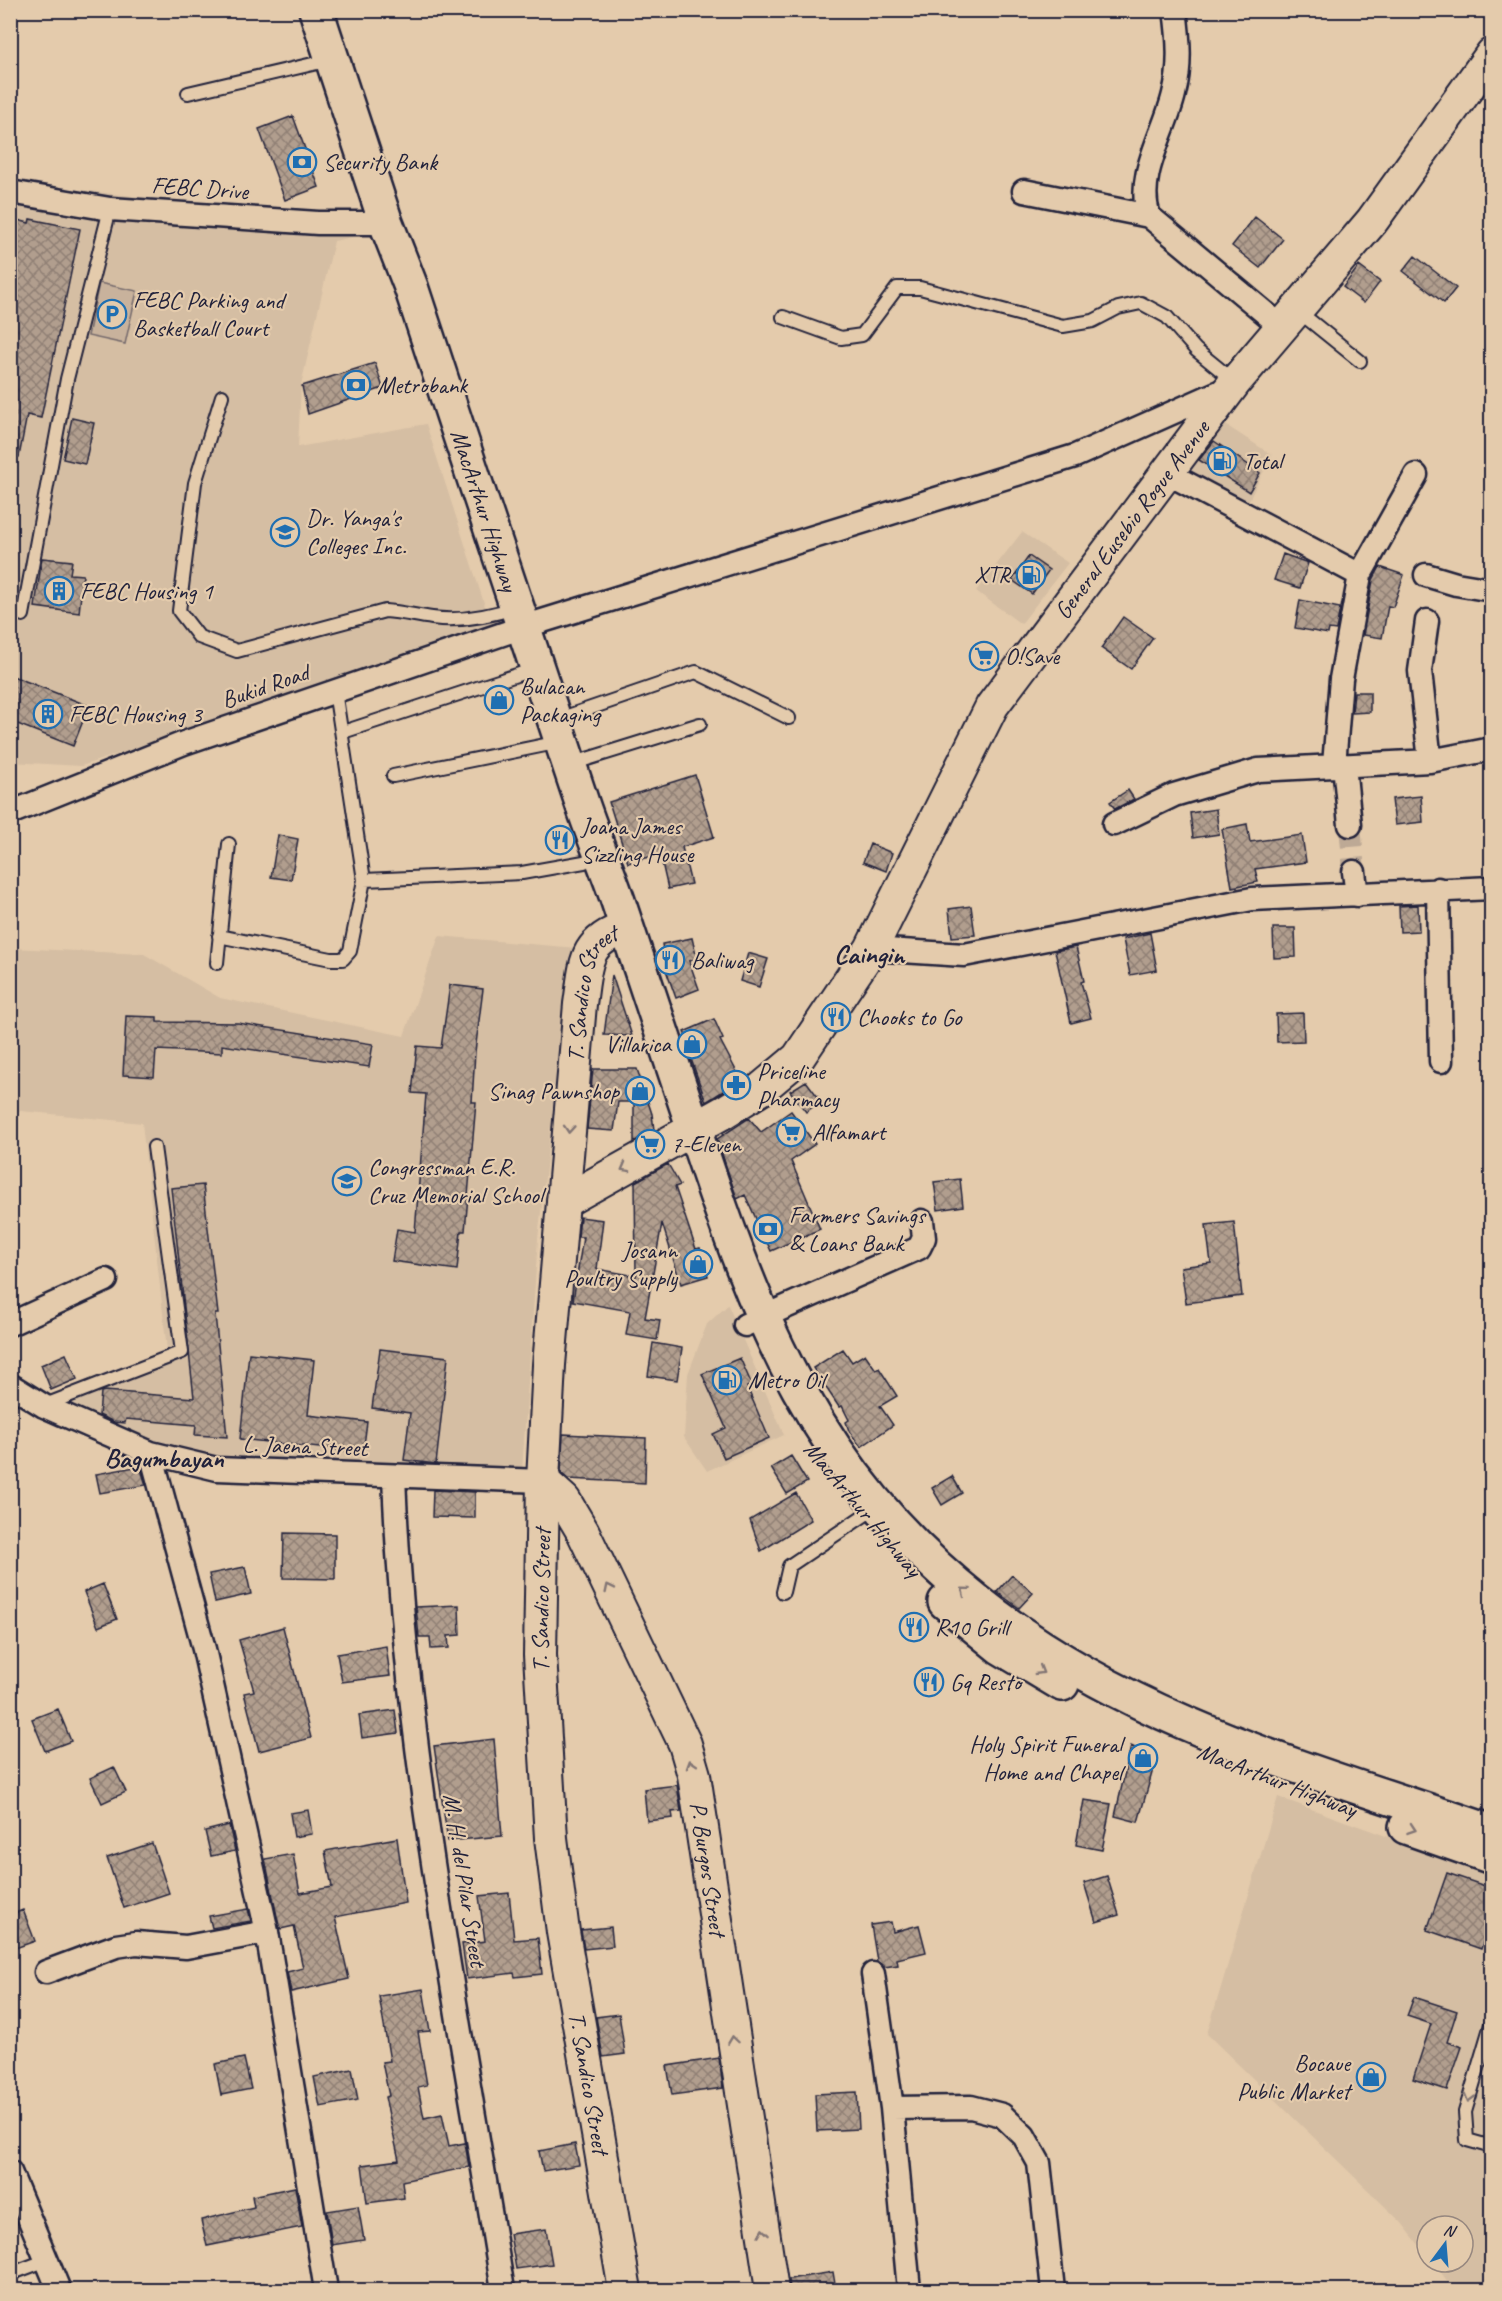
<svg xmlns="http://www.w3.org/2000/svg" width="1502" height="2301" viewBox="0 0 1502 2301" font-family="Caveat,sans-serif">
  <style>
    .built { fill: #d5bea3 }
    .pitch { fill: #c8b29c; stroke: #756a6c; stroke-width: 1.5 }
    .building { fill: url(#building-cross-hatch); stroke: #22223b; stroke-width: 1.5 }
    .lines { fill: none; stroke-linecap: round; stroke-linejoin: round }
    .street-tunnel { stroke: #bda995; stroke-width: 22; stroke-dasharray: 22 11; stroke-linecap: butt }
    .lane-casing { stroke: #22223b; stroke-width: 16 }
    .street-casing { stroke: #22223b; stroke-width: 27 }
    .secondary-casing { stroke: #22223b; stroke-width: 36 }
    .highway-casing { stroke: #22223b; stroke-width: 38 }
    .lane { stroke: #e4cbac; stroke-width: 12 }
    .street { stroke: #e4cbac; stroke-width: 22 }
    .secondary { stroke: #e4cbac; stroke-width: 32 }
    .highway { stroke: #e4cbac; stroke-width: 33 }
    .oneway { stroke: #837674 }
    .labels { text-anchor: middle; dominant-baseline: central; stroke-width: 4.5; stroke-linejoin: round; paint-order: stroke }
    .poi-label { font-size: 24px; fill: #22223b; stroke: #e4cbac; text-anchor: start }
    .street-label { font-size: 24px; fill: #22223b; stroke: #e4cbac }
    .quarter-label { font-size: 27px; font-weight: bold; fill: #22223b; stroke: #e4cbac }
  </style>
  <defs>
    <pattern id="building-cross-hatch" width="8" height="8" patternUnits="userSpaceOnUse" patternTransform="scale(1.5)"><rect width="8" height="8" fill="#b19e8e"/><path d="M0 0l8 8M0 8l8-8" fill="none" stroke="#908075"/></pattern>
  </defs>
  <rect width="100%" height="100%" fill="#e4cbac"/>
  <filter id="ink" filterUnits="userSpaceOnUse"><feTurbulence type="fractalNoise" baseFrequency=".0167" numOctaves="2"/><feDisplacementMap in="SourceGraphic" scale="12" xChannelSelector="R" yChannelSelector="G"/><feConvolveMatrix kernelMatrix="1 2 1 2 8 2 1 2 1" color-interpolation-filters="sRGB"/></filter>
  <g filter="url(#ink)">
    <path class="built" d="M10 179 29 184 330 219 350 212 357 236 334 241 301 385 298 447 426 424 494 634 81 766 11 762Z
      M1218 420 1272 455 1246 506 1179 470Z
      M1022 532 1068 563 1021 624 976 591Z
      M439 936 577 948 562 1028 538 1239 522 1470 223 1459 164 1448 113 1432 53 1393 167 1350 142 1123 11 1110V948L144 954 220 998 404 1036Z
      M728 1305 784 1435 707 1471 684 1437 688 1374 707 1324Z
      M1278 1797 1491 1874V2290H1454L1433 2262H1463V2226H1427V2255L1402 2223 1207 2034Z"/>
    <path class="pitch" d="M99 283 137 291 125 344 88 336Z"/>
    <path class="building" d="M293 116 319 187 285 200 259 129Z
      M1255 217 1283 239 1260 268 1232 246Z
      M10 218 29 223 30 219 80 229 41 418 27 415 19 457 10 456V314L17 283 10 282Z
      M1415 256 1456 288 1444 303 1403 271Z
      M1359 266 1380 282 1364 303 1343 287Z
      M375 363 383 388 308 414 302 386Z
      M72 418 94 423 85 464 63 459Z
      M1214 441 1260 473 1249 492 1199 460Z
      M1283 554 1308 563 1300 588 1274 580Z
      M1029 556 1049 570 1032 594 1012 580Z
      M42 558 72 561 70 574 83 575 79 613 35 607Z
      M1380 567 1404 575 1393 607 1388 606 1382 638 1363 635 1373 580Z
      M1300 600 1340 608 1336 630 1329 629 1328 634 1295 628Z
      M1123 617 1153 638 1131 669 1101 648Z
      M10 675 89 706 73 746 10 721Z
      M1354 692H1370V712L1352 713Z
      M695 775 714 837 682 847 691 884 668 889 660 854 628 863 609 802Z
      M1128 790 1134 799 1115 809 1110 802Z
      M1421 796 1423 822 1395 825 1392 799Z
      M1216 809 1219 834 1193 838 1190 813Z
      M1247 824 1250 842 1302 835 1306 862 1255 869 1258 882 1232 887 1222 829Z
      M278 835 298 839 291 880 271 877Z
      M870 844 892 853 886 871 863 862Z
      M1418 905 1419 931 1400 932 1399 906Z
      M971 906 975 935 952 937 949 909Z
      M1273 928H1295L1296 957 1274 958Z
      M1150 933 1157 970 1130 975 1123 939Z
      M692 938 697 959 689 961 699 989 676 998 667 973 662 944Z
      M1076 947 1084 981 1081 982 1091 1018 1071 1023 1055 951Z
      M748 953 768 959 759 987 740 981Z
      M612 975 632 1036 604 1035Z
      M450 985 483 989 475 1052 472 1102H476L465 1231H461L457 1270 392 1261 397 1229 415 1232 426 1094 412 1093 417 1046 441 1048Z
      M1303 1013 1304 1041 1277 1042 1276 1014Z
      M126 1016 157 1017V1022L238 1023 373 1044 369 1067 222 1045V1053L156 1050 154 1077 123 1075Z
      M714 1019 723 1039 720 1040 741 1080 706 1102 690 1056 694 1054 684 1032Z
      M593 1069H637L652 1114 654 1130 634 1142V1102H618L614 1131 587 1129Z
      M806 1081 821 1101 806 1112 790 1091Z
      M791 1111 815 1144 791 1161 820 1229 771 1251 745 1195 737 1199 717 1139 749 1118 761 1132Z
      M668 1164 680 1185 675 1187 696 1249 700 1248 708 1276 681 1284 662 1223 645 1318 660 1320 657 1340 626 1335 630 1311 573 1301 583 1237H578L580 1217 603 1220 597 1269 636 1276 635 1182Z
      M960 1179 963 1206 938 1210 934 1182Z
      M203 1185 218 1314H215L227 1437 195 1435 196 1425 126 1419 125 1423 114 1422 99 1415 101 1392 105 1391 194 1398 171 1188Z
      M1234 1222 1242 1296 1186 1303 1181 1267 1211 1263 1206 1225Z
      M653 1343 682 1348 677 1380 648 1376Z
      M380 1349 448 1357 436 1464 404 1460 410 1413 372 1408Z
      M843 1349 852 1362 865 1354 876 1370 879 1368 897 1396 880 1406 893 1425 861 1447 849 1431 846 1422 849 1420 842 1406 839 1407 813 1368Z
      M249 1353 314 1360 308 1415 367 1422 363 1453 240 1439Z
      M66 1354 77 1379 51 1390 41 1365Z
      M740 1358 752 1385 747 1387 769 1438 724 1458 713 1434 726 1428 702 1374Z
      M563 1434 646 1438 645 1483 568 1479 561 1473Z
      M791 1456 807 1482 787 1494 771 1468Z
      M140 1466 146 1485 100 1493 96 1474Z
      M952 1476 962 1493 942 1505 932 1488Z
      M433 1490 475 1492V1518L432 1517Z
      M796 1493 811 1520 761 1551 750 1520Z
      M284 1533 335 1534V1579L283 1578Z
      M245 1567 251 1594 215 1602 209 1574Z
      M1012 1575 1033 1593 1019 1608 997 1592Z
      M103 1584 117 1619 98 1627 84 1592Z
      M459 1605 460 1635 448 1636 449 1648 431 1649 430 1637H419L416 1607Z
      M283 1627 311 1738 259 1751 244 1693 254 1691 239 1640Z
      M386 1646 390 1676 342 1682 337 1654Z
      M58 1709 71 1741 45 1751 32 1719Z
      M395 1710 398 1733 362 1738 359 1715Z
      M494 1739 502 1836 448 1841 434 1746Z
      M1131 1746 1156 1759 1138 1822 1115 1816Z
      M114 1767 126 1792 102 1803 90 1778Z
      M677 1785 681 1811 672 1812 673 1818 647 1821 644 1789Z
      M1084 1800 1111 1804 1102 1850 1076 1845Z
      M308 1810 312 1834 294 1837 290 1813Z
      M229 1825 235 1851 211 1856 205 1831Z
      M397 1838 406 1903 335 1917 349 1979 291 1992 287 1972 303 1968 294 1926 281 1929 279 1926 265 1859 293 1854 300 1893 332 1887 325 1851Z
      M152 1843 169 1893 124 1908 107 1858Z
      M1447 1873 1491 1888V1918L1481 1949 1427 1930Z
      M1107 1876 1119 1915 1096 1922 1084 1883Z
      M509 1893 514 1940 538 1938 542 1974 515 1977 514 1973 467 1979 462 1944 485 1941 479 1896Z
      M248 1909 251 1921 212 1928 209 1916Z
      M23 1910 35 1941 10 1950V1915Z
      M891 1922 893 1932 919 1925 926 1952 897 1959 898 1965 884 1967 877 1961 871 1925Z
      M611 1927 613 1946 584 1949 581 1930Z
      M423 1989 430 2031 418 2032 427 2085 418 2087 424 2118 442 2114 449 2146 465 2143 469 2167 402 2181 404 2198 367 2203 362 2165 399 2160 385 2097 389 2096 382 2062 390 2061 379 1996Z
      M1414 1997 1457 2011 1447 2042 1462 2047 1447 2090 1413 2079 1431 2024 1407 2016Z
      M619 2014 625 2054 603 2057 596 2017Z
      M244 2058 251 2089 221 2095 215 2064Z
      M719 2058 723 2088 672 2095 667 2066Z
      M352 2069 358 2100 320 2107 314 2077Z
      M857 2092 859 2129 817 2131 815 2094Z
      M575 2144 579 2165 543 2171 539 2151Z
      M295 2187 302 2227 207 2246 201 2220 254 2207 252 2196Z
      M358 2206 364 2240 332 2245 327 2211Z
      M546 2229 552 2264 516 2269 510 2234Z
      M833 2272 836 2290H790L789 2279Z"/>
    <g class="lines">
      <path class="street-tunnel" d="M1350 825 1354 872"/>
      <g class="lane-casing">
        <path id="lane" d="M188 93 330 60
          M1298 311 1360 361
          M783 317 841 338 862 335 897 288H920L1063 326 1093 321 1118 308 1141 303 1167 317 1196 350 1234 381
          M222 396 195 483 179 611 199 637 237 651 385 611C402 612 416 616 432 618 461 622 490 616 517 607
          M23 615 67 379 110 209
          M556 720 696 672 789 718
          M343 732 535 669
          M571 764 700 724
          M393 776 560 742
          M364 880 522 873 584 862
          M219 936 331 959H343L350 951 364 880 335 691
          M217 963 229 844
          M45 1405 182 1352 154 1147
          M783 1592 789 1566 878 1506
          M1492 2021 1465 2112 1467 2140 1492 2147
          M10 2274 47 2260"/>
      </g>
      <g class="street-casing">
        <path id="street" d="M1175 10C1179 39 1181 66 1174 94 1165 133 1135 176 1149 216L1282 327
          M1024 191 1149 216
          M10 192 110 209 318 223H386
          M1167 473 1360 575 1341 679 1334 765
          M1360 575 1416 475
          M1426 575 1456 584 1492 590
          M1427 621 1420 671 1430 761
          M1344 765 1350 825
          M10 813 184 743 523 627 1075 456 1228 388
          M1114 824 1174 795 1258 770 1430 761 1492 749
          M1354 872 1357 895
          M1438 889 1441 1061
          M871 949 964 955 1252 899 1492 888
          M10 1324 106 1280
          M745 1325 919 1248 924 1238 922 1221
          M10 1385 44 1406 151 1453 217 1469 543 1481
          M151 1453 204 1649 267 1932 326 2290
          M394 1476C404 1749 460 2021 503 2290
          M46 1972 116 1946 136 1943 186 1947 267 1932
          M873 1974 892 2108 909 2290
          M892 2108 971 2107 1002 2115 1024 2136 1039 2163 1053 2290
          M10 2172 59 2290"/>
      </g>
      <g class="secondary-casing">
        <g id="secondary">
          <path id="s1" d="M563 1202 724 1112 761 1089 798 1058 871 949 992 706 1235 382 1372 221 1492 54"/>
          <path id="s2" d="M543 1481 564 1500 583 1532 685 1744 694 1775 772 2290"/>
          <path id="s3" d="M625 2290 563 1932 551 1838 540 1655 543 1481 549 1365 580 1004C586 964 583 941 626 928"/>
        </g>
      </g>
      <g class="highway-casing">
        <g id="highway">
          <path id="s4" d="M316 10 386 223 411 287C468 460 525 634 583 806 594 838 607 869 618 901 644 978 670 1055 695 1132 757 1321 816 1473 977 1601 1130 1723 1311 1770 1492 1832"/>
          <path d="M945 1602 1000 1647 1062 1684"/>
          <path d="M1406 1827 1492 1857"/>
        </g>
      </g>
      <use href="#lane" class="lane"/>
      <use href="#street" class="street"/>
      <use href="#secondary" class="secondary"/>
      <use href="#highway" class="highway"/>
    </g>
    <defs><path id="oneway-chevron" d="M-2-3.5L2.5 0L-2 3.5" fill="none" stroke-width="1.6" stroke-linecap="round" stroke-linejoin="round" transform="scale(1.5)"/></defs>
    <g class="oneway">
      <use href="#oneway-chevron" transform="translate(569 1129) rotate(94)"/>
      <use href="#oneway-chevron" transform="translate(625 1168) rotate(151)"/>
      <use href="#oneway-chevron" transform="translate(609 1588) rotate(-116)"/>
      <use href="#oneway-chevron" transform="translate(965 1591) rotate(-140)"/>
      <use href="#oneway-chevron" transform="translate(1040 1671) rotate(31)"/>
      <use href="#oneway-chevron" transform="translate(691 1764) rotate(-108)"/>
      <use href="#oneway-chevron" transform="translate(1412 1829) rotate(19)"/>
      <use href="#oneway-chevron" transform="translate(733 2040) rotate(-98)"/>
      <use href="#oneway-chevron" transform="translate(1469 2098) rotate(106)"/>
      <use href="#oneway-chevron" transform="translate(763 2233) rotate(-99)"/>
    </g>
  </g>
  <defs>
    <g id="bank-ring" transform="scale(1.5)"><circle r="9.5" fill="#e4cbac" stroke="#1f6fb2" stroke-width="1.5"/><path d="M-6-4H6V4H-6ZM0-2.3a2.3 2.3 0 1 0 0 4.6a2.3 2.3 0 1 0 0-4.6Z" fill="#1f6fb2"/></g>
    <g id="parking-ring" transform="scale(1.5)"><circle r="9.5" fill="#e4cbac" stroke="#1f6fb2" stroke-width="1.5"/><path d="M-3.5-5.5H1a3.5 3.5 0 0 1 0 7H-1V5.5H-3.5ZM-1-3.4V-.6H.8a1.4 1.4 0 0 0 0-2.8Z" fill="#1f6fb2"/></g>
    <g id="fuel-ring" transform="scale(1.5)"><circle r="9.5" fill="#e4cbac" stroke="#1f6fb2" stroke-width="1.5"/><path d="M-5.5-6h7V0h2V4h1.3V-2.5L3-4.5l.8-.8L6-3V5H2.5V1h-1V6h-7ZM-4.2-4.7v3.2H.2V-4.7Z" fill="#1f6fb2"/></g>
    <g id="university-ring" transform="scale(1.5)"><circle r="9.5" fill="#e4cbac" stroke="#1f6fb2" stroke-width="1.5"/><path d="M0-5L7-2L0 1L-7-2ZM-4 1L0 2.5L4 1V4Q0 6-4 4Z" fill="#1f6fb2"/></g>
    <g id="building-ring" transform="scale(1.5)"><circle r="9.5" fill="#e4cbac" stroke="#1f6fb2" stroke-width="1.5"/><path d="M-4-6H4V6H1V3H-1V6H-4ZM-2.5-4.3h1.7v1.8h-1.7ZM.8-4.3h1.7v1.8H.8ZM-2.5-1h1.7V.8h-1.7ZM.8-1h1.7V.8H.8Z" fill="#1f6fb2"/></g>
    <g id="supermarket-ring" transform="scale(1.5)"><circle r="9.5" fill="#e4cbac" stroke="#1f6fb2" stroke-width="1.5"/><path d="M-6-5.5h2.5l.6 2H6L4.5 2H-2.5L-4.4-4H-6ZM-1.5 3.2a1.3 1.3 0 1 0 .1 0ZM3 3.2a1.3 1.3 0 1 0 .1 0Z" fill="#1f6fb2"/></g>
    <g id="shop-ring" transform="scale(1.5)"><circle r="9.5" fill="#e4cbac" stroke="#1f6fb2" stroke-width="1.5"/><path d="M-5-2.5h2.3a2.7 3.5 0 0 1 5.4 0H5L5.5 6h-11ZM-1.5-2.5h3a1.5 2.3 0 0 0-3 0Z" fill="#1f6fb2"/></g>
    <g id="restaurant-ring" transform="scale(1.5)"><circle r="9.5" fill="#e4cbac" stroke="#1f6fb2" stroke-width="1.5"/><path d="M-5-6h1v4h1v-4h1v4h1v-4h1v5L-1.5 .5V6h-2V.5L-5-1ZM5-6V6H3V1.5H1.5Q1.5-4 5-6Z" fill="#1f6fb2"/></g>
    <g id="pharmacy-ring" transform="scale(1.5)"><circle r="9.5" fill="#e4cbac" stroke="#1f6fb2" stroke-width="1.5"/><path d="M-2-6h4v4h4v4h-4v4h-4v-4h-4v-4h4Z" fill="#1f6fb2"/></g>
    <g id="school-ring" transform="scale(1.5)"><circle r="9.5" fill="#e4cbac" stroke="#1f6fb2" stroke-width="1.5"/><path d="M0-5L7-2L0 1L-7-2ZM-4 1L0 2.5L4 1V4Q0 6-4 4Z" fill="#1f6fb2"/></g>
  </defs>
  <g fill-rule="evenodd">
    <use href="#bank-ring" x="302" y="162"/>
    <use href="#parking-ring" x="112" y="314"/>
    <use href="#bank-ring" x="356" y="385"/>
    <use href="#fuel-ring" x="1222" y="461"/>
    <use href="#university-ring" x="285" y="532"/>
    <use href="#fuel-ring" x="1031" y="575"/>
    <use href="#building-ring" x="59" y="591"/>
    <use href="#supermarket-ring" x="984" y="656"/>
    <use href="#shop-ring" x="499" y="700"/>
    <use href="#building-ring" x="48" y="714"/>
    <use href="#restaurant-ring" x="560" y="840"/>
    <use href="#restaurant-ring" x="670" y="960"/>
    <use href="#restaurant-ring" x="836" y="1017"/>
    <use href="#shop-ring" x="692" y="1044"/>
    <use href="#pharmacy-ring" x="736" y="1085"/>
    <use href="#shop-ring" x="640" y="1091"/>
    <use href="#supermarket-ring" x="791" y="1132"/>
    <use href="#supermarket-ring" x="650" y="1144"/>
    <use href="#school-ring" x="347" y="1181"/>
    <use href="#bank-ring" x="768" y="1229"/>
    <use href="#shop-ring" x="698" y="1264"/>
    <use href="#fuel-ring" x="727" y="1380"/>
    <use href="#restaurant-ring" x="914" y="1627"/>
    <use href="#restaurant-ring" x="929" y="1682"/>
    <use href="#shop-ring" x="1143" y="1758"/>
    <use href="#shop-ring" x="1371" y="2077"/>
  </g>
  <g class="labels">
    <g class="poi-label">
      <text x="323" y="162">Security Bank</text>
      <text x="133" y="300">FEBC Parking and<tspan x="133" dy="28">Basketball Court</tspan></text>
      <text x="377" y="385">Metrobank</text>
      <text x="1243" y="461">Total</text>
      <text x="306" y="518">Dr. Yanga's<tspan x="306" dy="28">Colleges Inc.</tspan></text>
      <text x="1010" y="575" text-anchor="end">XTR</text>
      <text x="80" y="591">FEBC Housing 1</text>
      <text x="1005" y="656">O!Save</text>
      <text x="520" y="686">Bulacan<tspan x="520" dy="28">Packaging</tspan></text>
      <text x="69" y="714">FEBC Housing 3</text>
      <text x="581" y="826">Joana James<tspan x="581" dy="28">Sizzling House</tspan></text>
      <text x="691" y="960">Baliwag</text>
      <text x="857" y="1017">Chooks to Go</text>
      <text x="671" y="1044" text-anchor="end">Villarica</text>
      <text x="757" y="1071">Priceline<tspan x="757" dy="28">Pharmacy</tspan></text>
      <text x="619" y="1091" text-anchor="end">Sinag Pawnshop</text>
      <text x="812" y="1132">Alfamart</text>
      <text x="671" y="1144">7-Eleven</text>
      <text x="368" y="1167">Congressman E.R.<tspan x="368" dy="28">Cruz Memorial School</tspan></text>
      <text x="789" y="1215">Farmers Savings<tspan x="789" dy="28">&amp; Loans Bank</tspan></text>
      <text x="677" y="1250" text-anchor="end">Josann<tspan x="677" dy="28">Poultry Supply</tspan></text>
      <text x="748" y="1380">Metro Oil</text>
      <text x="935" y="1627">R10 Grill</text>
      <text x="950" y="1682">Gq Resto</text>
      <text x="1122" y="1744" text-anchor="end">Holy Spirit Funeral<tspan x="1122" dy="28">Home and Chapel</tspan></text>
      <text x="1350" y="2063" text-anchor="end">Bocaue<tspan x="1350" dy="28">Public Market</tspan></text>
    </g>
    <g class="street-label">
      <text transform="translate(200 188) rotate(4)">FEBC Drive</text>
      <text stroke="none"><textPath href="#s4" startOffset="528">MacArthur Highway</textPath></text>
      <text stroke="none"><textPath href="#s1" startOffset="912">General Eusebio Rogue Avenue</textPath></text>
      <text transform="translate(265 686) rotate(-19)">Bukid Road</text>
      <text stroke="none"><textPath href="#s3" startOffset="1308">T. Sandico Street</textPath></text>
      <text transform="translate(305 1446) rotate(2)">L. Jaena Street</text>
      <text transform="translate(863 1509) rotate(50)">MacArthur Highway</text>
      <text stroke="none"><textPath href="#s3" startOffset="696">T. Sandico Street</textPath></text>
      <text transform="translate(1277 1780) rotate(21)">MacArthur Highway</text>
      <text stroke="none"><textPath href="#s2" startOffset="428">P. Burgos Street</textPath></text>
      <text transform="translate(465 1880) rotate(81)">M. H. del Pilar Street</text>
      <text transform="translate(589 2083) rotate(80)">T. Sandico Street</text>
    </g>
    <g class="quarter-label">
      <text x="869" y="954">Caingin</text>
      <text x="164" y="1458">Bagumbayan</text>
    </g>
  </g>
  <rect width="1502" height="2301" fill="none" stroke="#e4cbac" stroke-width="36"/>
  <rect x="18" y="18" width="1466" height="2265" fill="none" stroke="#22223b" stroke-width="2" filter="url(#ink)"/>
  <g transform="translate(1445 2244) rotate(16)"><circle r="28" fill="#e4cbac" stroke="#96877f" stroke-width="1.5"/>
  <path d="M0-4.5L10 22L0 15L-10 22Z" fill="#1f6fb2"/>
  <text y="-9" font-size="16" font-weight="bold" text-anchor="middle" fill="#22223b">N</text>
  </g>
</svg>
